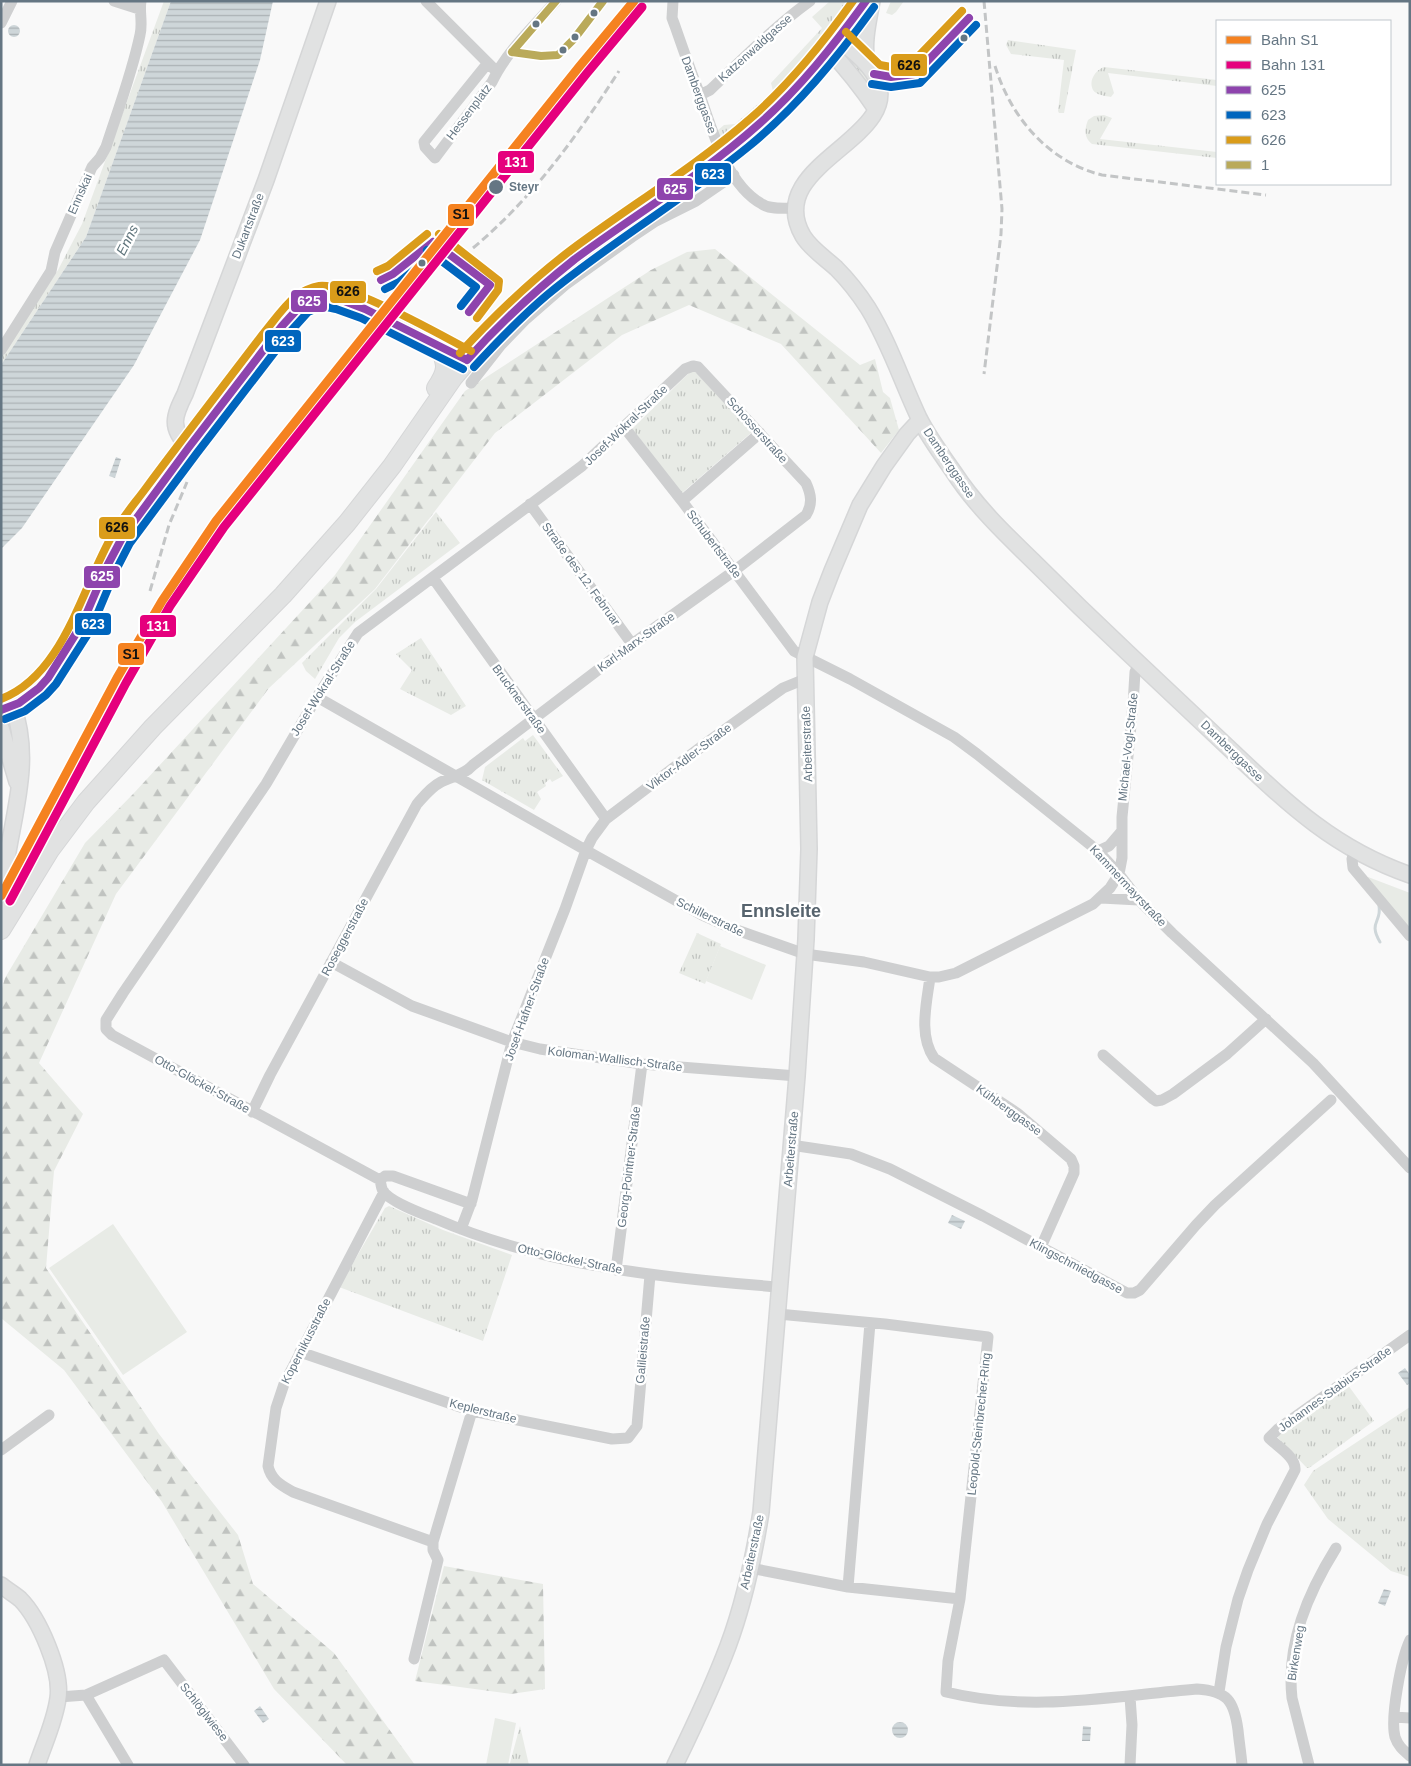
<svg xmlns="http://www.w3.org/2000/svg" width="1411" height="1766" viewBox="0 0 1411 1766" font-family="Helvetica,sans-serif">
  <style>
    .grass { fill: url(#grass-tufts) }
    .forest { fill: url(#forest-firs) }
    .garden { fill: #e8ebe6 }
    .water { fill: url(#water-rules) }
    .lines { fill: none; stroke-linecap: round; stroke-linejoin: round }
    .stream { stroke: #ced6d9; stroke-width: 3 }
    .secondary-casing { stroke: #d5d6d7; stroke-width: 18 }
    .primary-casing { stroke: #d5d6d7; stroke-width: 20 }
    .street { stroke: #cecfd0; stroke-width: 11 }
    .secondary { stroke: #e1e2e2; stroke-width: 15 }
    .primary { stroke: #e1e2e2; stroke-width: 18 }
    .rail { stroke: #c3c5c6; stroke-width: 3; stroke-dasharray: 8 4; stroke-linecap: butt }
    .primary-bridge-casing { stroke: #d5d6d7; stroke-width: 20; stroke-linecap: butt }
    .primary-bridge { stroke: #e1e2e2; stroke-width: 18 }
    .bus-1-casing { stroke: #fff; stroke-width: 11 }
    .bus-2-casing { stroke: #fff; stroke-width: 11 }
    .bus-3-casing { stroke: #fff; stroke-width: 11 }
    .bus-4-casing { stroke: #fff; stroke-width: 11 }
    .bus-1 { stroke: #8e44ad; stroke-width: 8 }
    .bus-2 { stroke: #0065bd; stroke-width: 8 }
    .bus-3 { stroke: #da9c1a; stroke-width: 8 }
    .bus-4 { stroke: #baaa5a; stroke-width: 8 }
    .rail-1-casing { stroke: #fff; stroke-width: 12 }
    .rail-2-casing { stroke: #fff; stroke-width: 12 }
    .rail-1 { stroke: #f58220; stroke-width: 9 }
    .rail-2 { stroke: #e5007d; stroke-width: 9 }
    .bus-dot { fill: #657683; stroke: #fff; stroke-width: 2 }
    .labels { text-anchor: middle; dominant-baseline: central; stroke-width: 5; stroke-linejoin: round; paint-order: stroke }
    .street-label { font-size: 12px; fill: #657683; stroke: #fff }
    .stop-label { font-size: 12px; font-weight: bold; fill: #657683; stroke: #fff; text-anchor: start }
    .water-label { font-size: 14px; font-style: italic; fill: #60757c; stroke: #fff }
    .district-label { font-size: 18px; font-weight: bold; fill: #57646e; stroke: #fff }
    .line-badge { stroke: #fff; stroke-width: 2 }
    .badge-label { font-size: 14px; text-anchor: middle; font-weight: bold; fill: #fff }
    .pale-badge-label { font-size: 14px; text-anchor: middle; font-weight: bold; fill: #111 }
  </style>
  <defs>
    <pattern id="grass-tufts" width="24" height="20" patternUnits="userSpaceOnUse" patternTransform="scale(1.25)"><rect width="24" height="20" fill="#e8ebe6"/><path d="M3 7l-1-3M5 7V3M7 7l1-3M15 17l-1-3M17 17v-4M19 17l1-3" fill="none" stroke="#c0c3c0"/></pattern>
    <pattern id="forest-firs" width="22" height="20" patternUnits="userSpaceOnUse" patternTransform="scale(1.25)"><rect width="22" height="20" fill="#e8ebe6"/><path d="M5 1l3.5 6h-7zM16 11l3.5 6h-7z" fill="#c0c3c0"/></pattern>
    <pattern id="water-rules" width="6" height="5" patternUnits="userSpaceOnUse" patternTransform="scale(1.25)"><rect width="6" height="5" fill="#ced6d9"/><path d="M0 2.5h6" fill="none" stroke="#abb2b5"/></pattern>
  </defs>
  <rect width="100%" height="100%" fill="#f9f9f9"/>
  <path class="grass" d="M164 1H171L86 237 1 365V354L58 270 82 224Z
    M830 1H850L834 23 831 31 809 59 772 102 742 129H740L727 140 721 142 717 131 724 125 735 124 773 91 771 83 822 28 812 17Z
    M891 1H904L896 12 892 15 886 13Z
    M1008 40 1076 50 1064 113H1059L1058 111 1064 60 1011 54 1006 45Z
    M848 53 870 79 866 82 845 56Z
    M1104 67 1217 80V86L1108 73 1114 93 1111 97C1106 96 1096 95 1093 90 1088 80 1096 70 1104 67Z
    M1104 115 1112 118 1100 139 1217 152V158L1092 144C1083 137 1085 128 1088 120L1094 116Z
    M693 369 752 432 682 493 632 429Z
    M436 512 460 543 355 622 339 638 315 679 306 671 302 663 376 589Z
    M421 638 466 706 451 715 400 689 412 670 396 654Z
    M533 735 563 776 552 782 550 779 545 783 546 786 537 792 541 799 534 810 482 780 485 767 523 738 525 741Z
    M697 933 721 944 705 984 679 973Z
    M389 1206 443 1230 512 1255 483 1341 339 1287 385 1208Z
    M1348 1385 1374 1421 1309 1468H1307L1278 1438 1279 1434Z
    M1410 1407V1577L1391 1571 1328 1519 1304 1485 1313 1471Z
    M520 1726 529 1765H510V1763Z"/>
  <path class="forest" d="M715 249 860 365 875 359 883 392 890 398 899 430 881 453 781 344 689 305 622 335 495 433 375 589 269 688 116 894 39 1063 83 1114 54 1171 46 1268 159 1434 238 1535 253 1584 334 1653 415 1765H347L274 1689 162 1502 64 1370 1 1318V992L5 978 85 843 134 793 335 575 465 391 651 270 687 252Z
    M444 1566 543 1584 545 1689 511 1694 415 1681Z"/>
  <path class="garden" d="M1368 877 1410 893V930L1368 879Z
    M720 946 766 965 752 1000 706 981Z
    M113 1224 187 1332 123 1375 49 1268Z
    M495 1718 516 1723 508 1765H486Z"/>
  <path class="water" d="M171 1H273L260 60 200 240 134 365 22 528 1 549V365L86 237Z
    M8 31a6 6 0 1 1 12 0a6 6 0 1 1-12 0Z
    M116 457 121 459 115 478 109 476Z
    M952 1215 965 1221 961 1229 948 1223Z
    M1405 1368 1410 1375V1383L1407 1385 1398 1373Z
    M1384 1589 1391 1591 1385 1606 1378 1603Z
    M260 1706 269 1719 263 1723 254 1711Z
    M892 1730a8 8 0 1 1 16 0a8 8 0 1 1-16 0Z
    M1083 1726 1091 1727 1090 1741H1082Z"/>
  <g class="lines">
    <path class="stream" d="M1379 906C1382 922 1368 922 1380 942"/>
    <g class="secondary-casing">
      <path id="secondary" d="M839 39C851 50 867 61 875 76 908 139 761 163 803 236 811 249 825 258 836 268 848 280 859 294 868 308 889 342 902 382 919 418 928 436 941 454 953 471 975 505 1004 533 1033 561 1064 592 1096 623 1128 653 1163 686 1198 719 1232 751 1289 805 1335 849 1410 875
        M829 50C847 69 862 88 876 109
        M867 65C863 43 868 23 872 1
        M189 447C169 428 174 416 185 394L266 180 328 1
        M1 710 19 703 39 688 48 678 73 640 82 624 106 568 122 538 189 447 282 326 302 304 314 298 321 296 339 299 365 309 467 360
        M1 728 17 782
        M1 906C5 892 3 878 6 864 14 811 32 759 13 706
        M1 1585C7 1590 14 1594 20 1599 39 1618 62 1671 58 1698 55 1721 44 1744 37 1765
        M675 1765C694 1726 713 1686 728 1646 744 1603 754 1556 761 1512L797 1076 806 939 809 849 805 657 820 602 832 571 860 505 884 466 907 434 920 420"/>
    </g>
    <g class="primary-casing">
      <path id="primary" d="M743 139C789 97 830 51 866 1
        M436 388C448 370 447 365 439 346
        M1 930 50 850 86 802 153 727 283 595 347 523 392 466 453 378 487 338 529 296 574 260 698 173"/>
    </g>
    <path class="street" d="M114 1 139 9
      M426 1 494 69
      M673 1 672 18 675 26C683 49 691 72 700 95 712 130 727 185 762 204 770 210 786 208 796 208
      M1 23 12 1
      M487 64 424 142 425 147 435 158 492 82C506 52 534 26 556 1
      M700 95 710 90C743 59 774 27 810 1
      M1 350 51 271 55 252 92 167 100 158 106 147C118 110 132 73 140 35 143 23 139 12 141 1
      M471 383 500 346 526 319 565 285 632 237 656 221 696 201 734 175
      M624 427 682 501 794 651 850 679 954 737 977 754 1098 851 1119 874 1139 900 1172 933 1313 1063 1410 1168
      M682 501 760 433
      M530 504 632 644
      M433 578 606 819
      M317 697 596 856 702 915 731 928 805 954 864 962 930 977H939L956 973 1093 904 1110 888 1119 874 1122 858V817L1133 705 1135 672 1139 664
      M1098 851 1109 846 1121 832
      M1354 851 1352 859 1353 868 1410 936
      M1101 898 1139 900
      M331 962 412 1006 512 1042 540 1049 642 1064 797 1076
      M930 977C927 1002 918 1035 934 1058L1017 1113 1071 1159 1074 1166V1173L1041 1247
      M1103 1055 1153 1099 1156 1101 1162 1100 1173 1094 1227 1054 1266 1019
      M252 1112 270 1075 417 804C424 796 431 787 441 782 453 776 464 775 473 765L632 644 734 571 806 515C813 504 811 494 806 483L698 367 693 366 685 369 582 466 358 633 317 697 266 784 123 993 106 1020V1029L112 1035 380 1180C381 1183 381 1188 383 1191 390 1202 423 1214 436 1219 545 1266 662 1278 779 1287
      M791 1145 851 1154 890 1169 983 1216 1127 1293H1134L1140 1290 1196 1225 1215 1205 1331 1100
      M380 1180 385 1176H393L471 1204
      M384 1192 284 1384 276 1408 268 1466C271 1480 281 1485 293 1492L433 1542
      M461 1229 472 1200 512 1042 565 909 586 850 592 838 606 819 709 741 783 688 805 679
      M616 1270 642 1064
      M778 1314 885 1324 988 1337 960 1599 948 1661 946 1692C1032 1713 1111 1696 1197 1689 1227 1691 1234 1700 1238 1730 1239 1741 1241 1753 1242 1765
      M300 1352 472 1411 612 1439 628 1438 637 1426 650 1275
      M1 1450 49 1415
      M750 1568 848 1587 960 1599
      M848 1587 870 1323
      M1410 1640C1401 1659 1390 1718 1395 1737 1398 1746 1403 1750 1410 1756
      M414 1659 438 1560 433 1550V1542L472 1411
      M1219 1692 1226 1647 1238 1599 1248 1570 1267 1524 1295 1470C1296 1457 1278 1447 1269 1438L1278 1429 1410 1335
      M86 1695 128 1765
      M59 1697 86 1695 164 1660 244 1765
      M1394 1717 1410 1718
      M1130 1765 1132 1725 1130 1697
      M1309 1765 1292 1698C1286 1644 1308 1593 1336 1548"/>
    <use href="#secondary" class="secondary"/>
    <use href="#primary" class="primary"/>
    <path class="rail" d="M984 1 1002 209 1001 234 984 374
      M995 66C1011 118 1049 162 1102 175L1266 195
      M473 248C533 198 577 136 619 71
      M150 591 169 525 187 482"/>
    <g class="primary-bridge-casing">
      <path id="primary-bridge" d="M698 173 743 139"/>
    </g>
    <use href="#primary-bridge" class="primary-bridge"/>
    <g class="bus-1-casing">
      <path id="bus-1" d="M874 74 891 77 915 74 969 18
        M433 242 490 285 469 312
        M381 280 393 274 433 242
        M467 360C500 323 536 290 575 259 636 214 702 175 759 124 800 88 834 45 866 1
        M1 710 19 703 39 688 48 678 82 624 106 568 122 538 189 447 282 326 302 304 321 296 339 299 365 309 467 360"/>
    </g>
    <g class="bus-2-casing">
      <path id="bus-2" d="M872 84 891 87 920 83 976 25
        M427 250 476 287 461 306
        M385 289 399 282 439 250
        M474 367C497 342 521 317 547 295 611 242 683 200 748 147 797 107 837 58 874 7
        M5 719 25 711 46 695 56 684 91 629 115 572 130 543 197 453 290 332 308 312 322 306 336 309 361 318 463 369"/>
    </g>
    <g class="bus-3-casing">
      <path id="bus-3" d="M846 32 880 65 891 67 910 65 962 11
        M439 234 499 281 498 290 477 318
        M377 271 388 266 427 234
        M460 353C494 316 530 281 571 250 630 206 695 167 751 118 790 84 823 43 853 1
        M1 699C64 675 82 587 113 534 122 518 135 503 146 488 172 453 198 419 224 385 237 368 250 351 263 334 273 322 283 307 295 297 301 292 312 287 319 286 348 282 442 336 471 351"/>
    </g>
    <g class="bus-4-casing">
      <path id="bus-4" d="M512 52 541 56 558 55 574 39 603 1
        M512 52 556 1"/>
    </g>
    <use href="#bus-1" class="bus-1"/>
    <use href="#bus-2" class="bus-2"/>
    <use href="#bus-3" class="bus-3"/>
    <use href="#bus-4" class="bus-4"/>
    <g class="rail-1-casing">
      <path id="rail-1" d="M1 896 117 678 162 601 216 521 579 67 634 1"/>
    </g>
    <g class="rail-2-casing">
      <path id="rail-2" d="M10 901 126 683 170 606 224 527 587 73 642 7"/>
    </g>
    <use href="#rail-1" class="rail-1"/>
    <use href="#rail-2" class="rail-2"/>
  </g>
  <g class="bus-dot">
    <circle cx="594" cy="13" r="4.5"/>
    <circle cx="536" cy="24" r="4.5"/>
    <circle cx="575" cy="37" r="4.5"/>
    <circle cx="964" cy="38" r="4.5"/>
    <circle cx="563" cy="50" r="4.5"/>
    <circle cx="496" cy="187" r="8"/>
    <circle cx="422" cy="263" r="4.5"/>
  </g>
  <g class="labels">
    <g class="street-label">
      <text transform="translate(755 48) rotate(-42)">Katzenwaldgasse</text>
      <text transform="translate(699 95) rotate(70)">Damberggasse</text>
      <text transform="translate(469 112) rotate(-53)">Hessenplatz</text>
      <text transform="translate(80 194) rotate(-66)">Ennskai</text>
      <text transform="translate(248 226) rotate(-69)">Dukartstraße</text>
      <text transform="translate(626 425) rotate(-44)">Josef-Wokral-Straße</text>
      <text transform="translate(757 430) rotate(48)">Schosserstraße</text>
      <text transform="translate(949 463) rotate(56)">Damberggasse</text>
      <text transform="translate(714 544) rotate(53)">Schubertstraße</text>
      <text transform="translate(581 574) rotate(54)">Straße des 12. Februar</text>
      <text transform="translate(636 642) rotate(-36)">Karl-Marx-Straße</text>
      <text transform="translate(323 688) rotate(-58)">Josef-Wokral-Straße</text>
      <text transform="translate(519 699) rotate(54)">Brucknerstraße</text>
      <text transform="translate(807 744) rotate(-92)">Arbeiterstraße</text>
      <text transform="translate(1128 747) rotate(-84)">Michael-Vogl-Straße</text>
      <text transform="translate(1232 751) rotate(44)">Damberggasse</text>
      <text transform="translate(689 757) rotate(-37)">Viktor-Adler-Straße</text>
      <text transform="translate(1128 886) rotate(47)">Kammermayrstraße</text>
      <text transform="translate(710 917) rotate(26)">Schillerstraße</text>
      <text transform="translate(345 937) rotate(-62)">Roseggerstraße</text>
      <text transform="translate(527 1009) rotate(-70)">Josef-Hafner-Straße</text>
      <text transform="translate(615 1059) rotate(7)">Koloman-Wallisch-Straße</text>
      <text transform="translate(202 1084) rotate(29)">Otto-Glöckel-Straße</text>
      <text transform="translate(1009 1110) rotate(36)">Kühberggasse</text>
      <text transform="translate(791 1149) rotate(-85)">Arbeiterstraße</text>
      <text transform="translate(629 1167) rotate(-83)">Georg-Pointner-Straße</text>
      <text transform="translate(570 1259) rotate(12)">Otto-Glöckel-Straße</text>
      <text transform="translate(1076 1266) rotate(28)">Klingschmiedgasse</text>
      <text transform="translate(306 1341) rotate(-63)">Kopernikusstraße</text>
      <text transform="translate(643 1350) rotate(-85)">Galileistraße</text>
      <text transform="translate(1335 1389) rotate(-36)">Johannes-Stabius-Straße</text>
      <text transform="translate(483 1411) rotate(14)">Keplerstraße</text>
      <text transform="translate(979 1424) rotate(-84)">Leopold-Steinbrecher-Ring</text>
      <text transform="translate(752 1552) rotate(-78)">Arbeiterstraße</text>
      <text transform="translate(1296 1653) rotate(-81)">Birkenweg</text>
      <text transform="translate(204 1712) rotate(52)">Schlöglwiese</text>
    </g>
    <g class="stop-label">
      <text x="509" y="187">Steyr</text>
    </g>
    <g class="water-label">
      <text transform="translate(127 240) rotate(-63)">Enns</text>
    </g>
    <g class="district-label">
      <text x="781" y="911">Ennsleite</text>
    </g>
  </g>
  <g class="line-badge">
    <rect x="890" y="53" width="38" height="24" rx="5" fill="#da9c1a"/>
    <rect x="497" y="150" width="38" height="24" rx="5" fill="#e5007d"/>
    <rect x="694" y="162" width="38" height="24" rx="5" fill="#0065bd"/>
    <rect x="656" y="177" width="38" height="24" rx="5" fill="#8e44ad"/>
    <rect x="447" y="203" width="28" height="24" rx="5" fill="#f58220"/>
    <rect x="329" y="280" width="38" height="24" rx="5" fill="#da9c1a"/>
    <rect x="290" y="289" width="38" height="24" rx="5" fill="#8e44ad"/>
    <rect x="264" y="329" width="38" height="24" rx="5" fill="#0065bd"/>
    <rect x="98" y="516" width="38" height="24" rx="5" fill="#da9c1a"/>
    <rect x="83" y="565" width="38" height="24" rx="5" fill="#8e44ad"/>
    <rect x="74" y="612" width="38" height="24" rx="5" fill="#0065bd"/>
    <rect x="139" y="614" width="38" height="24" rx="5" fill="#e5007d"/>
    <rect x="117" y="642" width="28" height="24" rx="5" fill="#f58220"/>
  </g>
  <g class="badge-label">
    <text x="516" y="167">131</text>
    <text x="713" y="179">623</text>
    <text x="675" y="194">625</text>
    <text x="309" y="306">625</text>
    <text x="283" y="346">623</text>
    <text x="102" y="581">625</text>
    <text x="93" y="629">623</text>
    <text x="158" y="631">131</text>
  </g>
  <g class="pale-badge-label">
    <text x="909" y="70">626</text>
    <text x="461" y="219">S1</text>
    <text x="348" y="296">626</text>
    <text x="117" y="532">626</text>
    <text x="131" y="659">S1</text>
  </g>
  <rect width="1411" height="1766" fill="none" stroke="#657683" stroke-width="5"/>
  <rect x="1216" y="20" width="175" height="165" fill="#ffffff" stroke="#c1c8cd"/>
  <rect x="1226" y="36" width="25" height="8" fill="#f58220" stroke="#c1c8cd"/>
  <text x="1261" y="45" font-size="15" fill="#657683">Bahn S1</text>
  <rect x="1226" y="61" width="25" height="8" fill="#e5007d" stroke="#c1c8cd"/>
  <text x="1261" y="70" font-size="15" fill="#657683">Bahn 131</text>
  <rect x="1226" y="86" width="25" height="8" fill="#8e44ad" stroke="#c1c8cd"/>
  <text x="1261" y="95" font-size="15" fill="#657683">625</text>
  <rect x="1226" y="111" width="25" height="8" fill="#0065bd" stroke="#c1c8cd"/>
  <text x="1261" y="120" font-size="15" fill="#657683">623</text>
  <rect x="1226" y="136" width="25" height="8" fill="#da9c1a" stroke="#c1c8cd"/>
  <text x="1261" y="145" font-size="15" fill="#657683">626</text>
  <rect x="1226" y="161" width="25" height="8" fill="#baaa5a" stroke="#c1c8cd"/>
  <text x="1261" y="170" font-size="15" fill="#657683">1</text>
</svg>
